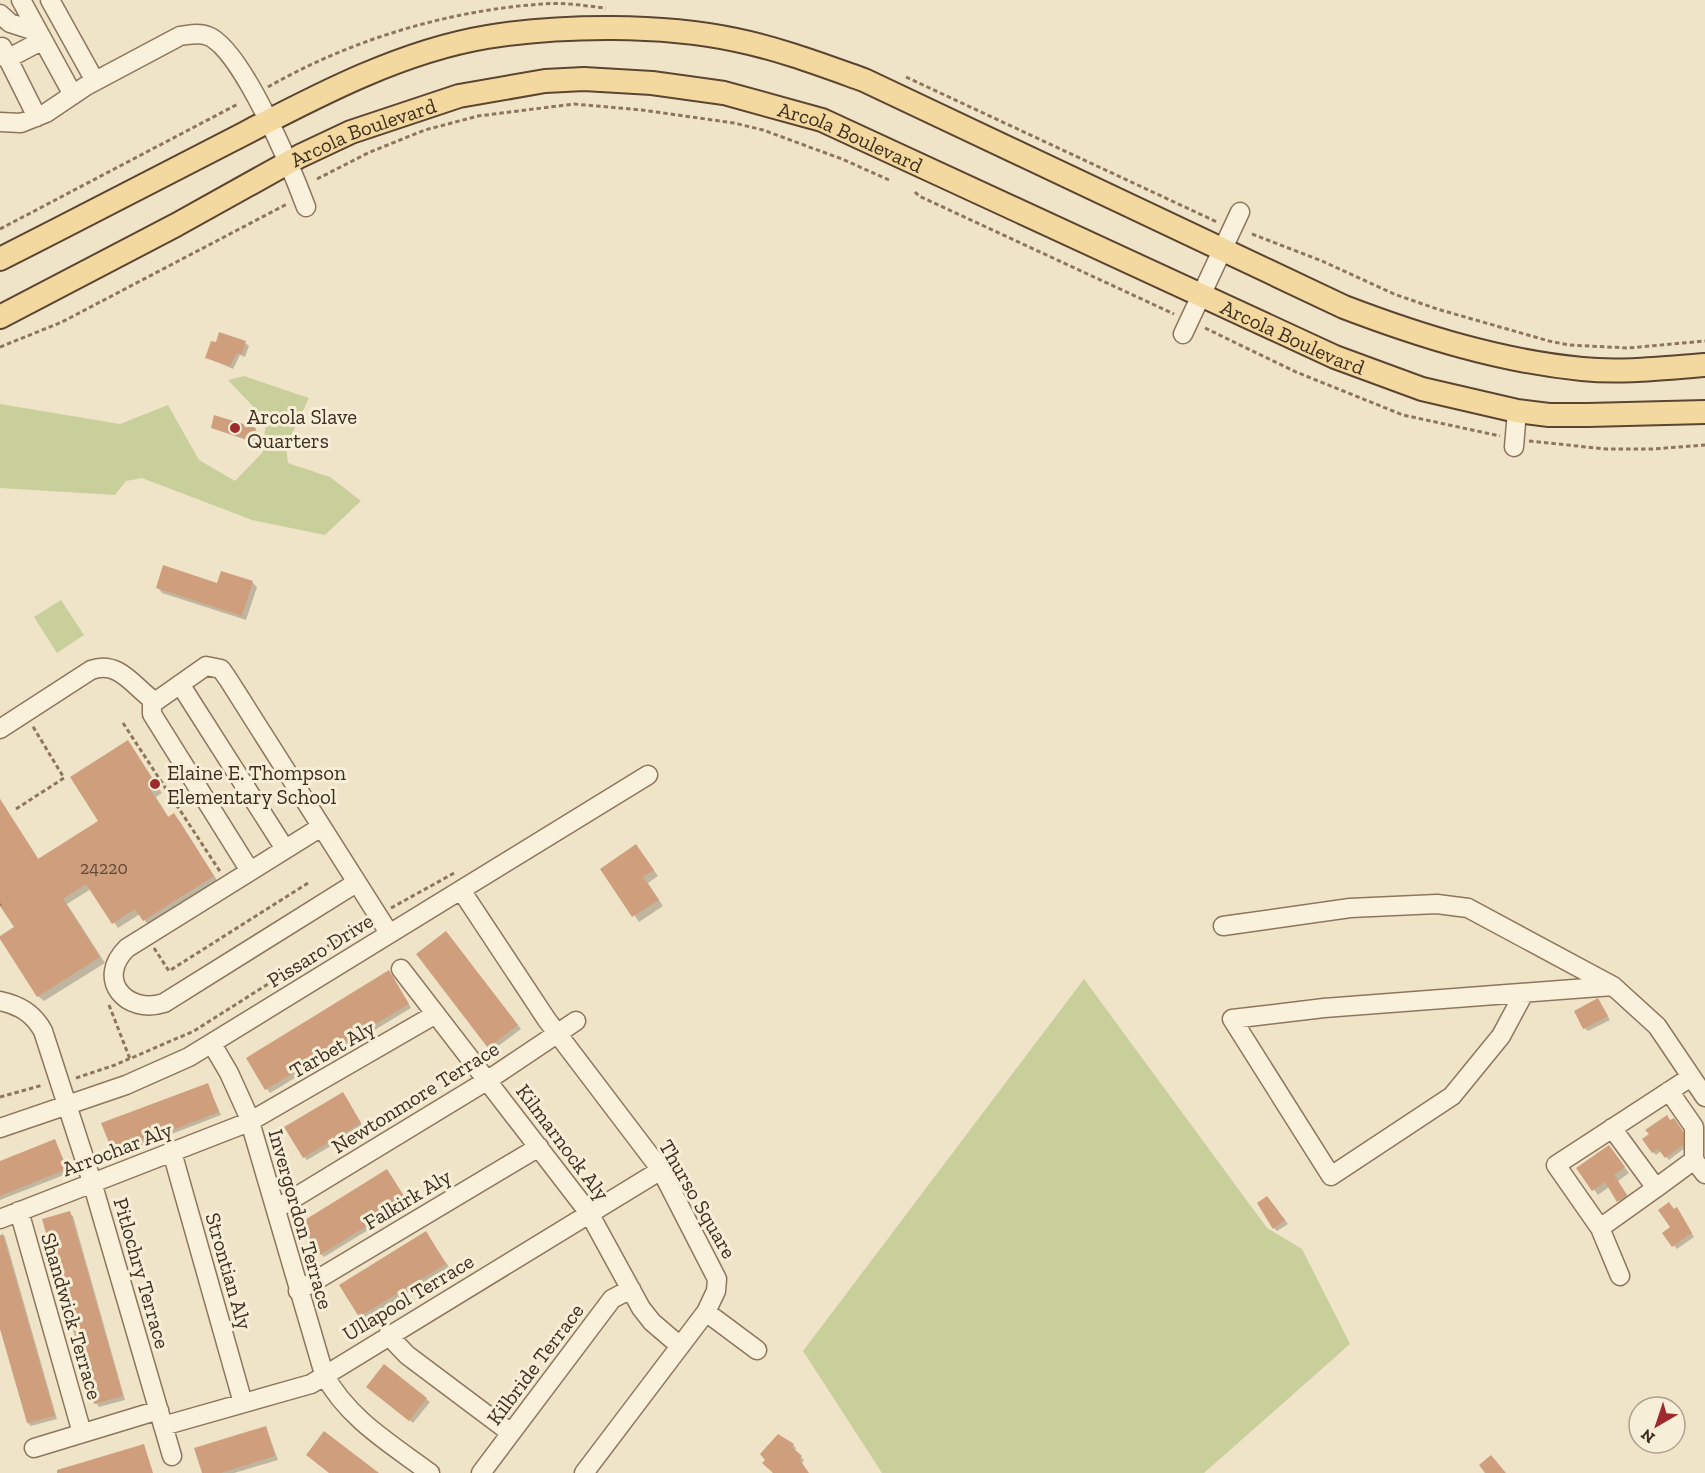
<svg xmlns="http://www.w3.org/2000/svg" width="1705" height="1473" viewBox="0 0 1705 1473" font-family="'Zilla Slab',serif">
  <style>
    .green { fill: #c9cf9b }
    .shadow { fill: #0003 }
    .building { fill: #cf9f7d }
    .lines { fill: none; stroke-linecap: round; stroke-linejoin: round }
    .minor-casing { stroke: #8d765c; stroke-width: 21 }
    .major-casing { stroke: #5b4430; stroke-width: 26 }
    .path { stroke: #8d765c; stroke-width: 3; stroke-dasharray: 4.5 3; stroke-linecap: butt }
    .minor { stroke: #faf1dc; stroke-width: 18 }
    .major { stroke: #f3d9a0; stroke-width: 22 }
    .poi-dot { fill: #9e2a2b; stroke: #f7eed8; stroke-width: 2 }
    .labels { text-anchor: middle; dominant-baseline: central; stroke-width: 6; stroke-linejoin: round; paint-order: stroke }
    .number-label { font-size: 18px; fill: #624a37 }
    .street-label { font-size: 21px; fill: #3d2e20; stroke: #f7eed8 }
    .poi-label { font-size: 21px; fill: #3d2e20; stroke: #f7eed8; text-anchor: start }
  </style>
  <rect width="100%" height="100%" fill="#f0e4c8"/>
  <path class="green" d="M244 376 309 398 286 446 288 463 330 477 361 501 325 535 252 520 142 478 126 481 115 495 0 488V404L120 424 168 405 199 460 235 481 263 452 266 420 228 380Z
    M61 600 84 635 57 653 34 617Z
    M1084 979 1267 1228 1302 1249 1350 1344 1204 1473H882L803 1351Z"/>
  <path class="shadow" d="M245 343 249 346 245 357 240 355 233 369 207 358Z
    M212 428 255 429 258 432 255 443Z
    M252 582 257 587 246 620 162 593 158 588Z
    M128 742 162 793 156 797 169 818 173 815 179 820 218 882 149 926 140 914 118 928 91 889 67 904 105 963 44 1001 38 996 16 928 0 903V799L39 860 100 821Z
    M636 846 658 876 648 883 663 906 639 922 602 869Z
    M449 936 521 1029 493 1050 418 955Z
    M392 976 411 1008 270 1093 267 1089 248 1059Z
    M1598 1000 1610 1020 1588 1031 1584 1028Z
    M207 1084 221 1115 117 1155 114 1152Z
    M346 1097 363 1127 307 1160 304 1157Z
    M1677 1123 1685 1135V1148L1669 1160 1661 1151 1656 1155 1653 1152Z
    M55 1141 69 1173 0 1200V1163Z
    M1613 1152 1629 1173 1618 1181 1630 1200 1623 1205 1609 1187 1598 1195 1578 1168Z
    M390 1174 409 1205 324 1257 321 1254Z
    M1270 1201 1288 1224 1277 1231 1274 1228Z
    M1675 1211 1680 1213 1694 1237 1677 1249 1664 1234 1673 1228Z
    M69 1213 73 1216 125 1400 99 1407 96 1403Z
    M2 1233 5 1237 57 1419 31 1426 28 1423 0 1326Z
    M426 1233 449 1267 364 1320 341 1286Z
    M384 1366 430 1402 413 1423 371 1390Z
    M266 1427 278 1460 234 1473H203Z
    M793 1445 796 1448 794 1451 804 1460 802 1463 808 1473H774Z"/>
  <path class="building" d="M219 332 246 341 242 354 237 353 230 366 205 358 211 341 216 342Z
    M214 415 256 428 252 441 211 428Z
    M163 565 217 583 221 571 253 581 242 616 156 588Z
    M128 740 158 787 151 791 168 817 174 813 214 876 143 921 135 909 112 924 86 884 63 899 100 957 37 997 0 939V936L14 927 0 906V799L38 859 98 821 70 777Z
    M636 844 654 870 643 877 659 900 632 917 600 869Z
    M446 931 518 1025 488 1048 416 954Z
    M389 970 409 1004 265 1090 246 1058Z
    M1598 998 1608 1016 1583 1029 1574 1011Z
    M208 1083 219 1112 113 1153 101 1123Z
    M343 1092 361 1123 303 1158 284 1127Z
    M1667 1115 1670 1120 1674 1118 1683 1131V1145L1665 1158 1658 1149 1652 1153 1642 1139 1649 1134 1645 1130Z
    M55 1139 67 1169 0 1196V1161Z
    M1609 1145 1625 1167 1614 1175 1627 1195 1617 1202 1605 1182 1592 1191 1576 1168Z
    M387 1169 407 1201 320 1255 300 1223Z
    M1267 1196 1285 1220 1273 1229 1257 1203Z
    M1669 1202 1674 1209 1677 1207 1692 1233 1672 1247 1662 1233 1670 1227 1658 1210Z
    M70 1211 123 1396 94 1404 42 1219Z
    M426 1231 446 1264 359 1317 339 1285Z
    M0 1235H3L55 1416 27 1423 0 1329Z
    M384 1364 427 1398 409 1421 366 1387Z
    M266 1426 275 1456 221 1473H202L194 1448Z
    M324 1431 379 1473H329L306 1455Z
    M778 1434 794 1444 792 1447 802 1456 799 1459 809 1473H773L762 1463 765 1460 760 1454Z
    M144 1444 153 1473H57V1470Z
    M1491 1455 1506 1473H1485L1479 1465Z"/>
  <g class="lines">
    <g class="minor-casing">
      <path id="minor" d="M21 0 73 95
        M50 0 95 81
        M0 14 10 23 38 32
        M2 47 37 117
        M7 59 43 40
        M0 122 21 123 46 113 86 86 180 36C189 35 199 32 208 36 242 49 293 172 306 207
        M1183 334 1240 212
        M1514 447 1517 411
        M180 684 285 849
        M0 729 91 670C119 660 133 686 154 701
        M321 827 127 948C95 979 126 1015 164 1003L356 883
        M250 871 152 714V704L206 666 221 669 228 679 389 933
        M461 890 547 1020 661 1170 717 1279 716 1291 706 1312 584 1473
        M1223 926 1350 908 1437 904 1468 908 1613 986 1657 1026 1705 1097
        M401 969 589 1213 641 1308 652 1322 680 1346
        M1523 995 1501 1036 1452 1096 1331 1176 1232 1019 1324 1008 1613 986
        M0 1001C19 1005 33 1013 43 1031L92 1182 172 1456
        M212 1044 229 1073 248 1115 324 1374C347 1418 391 1444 430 1473
        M1669 1091 1694 1127V1160
        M0 1128 126 1085 189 1057 648 775
        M1612 1128 1656 1188 1600 1228 1556 1165 1691 1077
        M172 1152 243 1403
        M1656 1188 1694 1160 1705 1174
        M276 1209 488 1080 576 1021
        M19 1211 82 1433
        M0 1219 249 1122 436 1014
        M1600 1228 1620 1276
        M298 1291 539 1147
        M706 1312 757 1350
        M388 1335 407 1355 511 1433
        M163 1426 311 1384 661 1170
        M34 1448 159 1410
        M481 1473 612 1299 631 1289"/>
    </g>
    <g class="major-casing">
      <g id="major">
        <path d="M0 259C77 220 154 180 230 141 311 99 397 52 487 37 561 25 662 24 736 40 780 49 822 65 864 80L1344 307C1420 336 1500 361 1582 369 1622 373 1664 368 1705 365"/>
        <path id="s1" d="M0 317 176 225 300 156 351 132 459 96 545 81 584 79 652 83 724 93 822 120 1335 357 1422 389 1517 411 1549 415H1588L1705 412"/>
      </g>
    </g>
    <path class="path" d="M906 77 1217 222
      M268 87C350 40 449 10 543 4 564 2 585 6 606 8
      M317 179 370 152 425 130 478 116 574 104 642 110 734 123 763 130 842 159 889 180
      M915 192 919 196 1174 314
      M0 229 238 104
      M1252 234 1322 261 1394 294 1437 309 1549 341 1569 345 1628 348 1705 341
      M1205 328 1296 372 1403 415 1500 436
      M0 347 62 322 287 204
      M1529 441 1606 449H1653L1705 445
      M123 723 221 873
      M16 809 64 778 32 725
      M0 905 1 904
      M391 908 456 872
      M154 948 169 971 308 883
      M109 1005 130 1059
      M76 1078 115 1065 194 1031 364 923
      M0 1097 43 1085"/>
    <use href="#minor" class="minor"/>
    <use href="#major" class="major"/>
  </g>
  <g class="poi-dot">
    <circle cx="235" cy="428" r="6"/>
    <circle cx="155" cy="784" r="6"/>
  </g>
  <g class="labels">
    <g class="number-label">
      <text x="104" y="868">24220</text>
    </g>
    <g class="street-label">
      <text stroke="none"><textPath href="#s1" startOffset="408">Arcola Boulevard</textPath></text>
      <text stroke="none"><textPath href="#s1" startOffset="912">Arcola Boulevard</textPath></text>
      <text stroke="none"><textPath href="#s1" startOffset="1398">Arcola Boulevard</textPath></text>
      <text transform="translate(320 950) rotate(-32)">Pissaro Drive</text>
      <text transform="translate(332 1049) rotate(-30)">Tarbet Aly</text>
      <text transform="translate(415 1097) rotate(-32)">Newtonmore Terrace</text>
      <text transform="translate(563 1142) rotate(53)">Kilmarnock Aly</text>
      <text transform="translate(117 1149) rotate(-21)">Arrochar Aly</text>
      <text transform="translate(407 1199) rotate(-31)">Falkirk Aly</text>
      <text transform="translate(698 1199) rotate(60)">Thurso Square</text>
      <text transform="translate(301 1219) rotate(74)">Invergordon Terrace</text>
      <text transform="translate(229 1271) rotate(74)">Strontian Aly</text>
      <text transform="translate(142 1273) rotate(74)">Pitlochry Terrace</text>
      <text transform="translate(408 1297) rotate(-31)">Ullapool Terrace</text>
      <text transform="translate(72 1316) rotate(74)">Shandwick Terrace</text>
      <text transform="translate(535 1364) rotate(-53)">Kilbride Terrace</text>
    </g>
    <g class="poi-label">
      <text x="247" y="416">Arcola Slave<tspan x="247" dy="24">Quarters</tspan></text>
      <text x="167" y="772">Elaine E. Thompson<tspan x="167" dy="24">Elementary School</tspan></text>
    </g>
  </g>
  <g transform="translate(1657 1425) rotate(219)"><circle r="28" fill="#f7eed8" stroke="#ada18e" stroke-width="1.5"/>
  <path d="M0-4.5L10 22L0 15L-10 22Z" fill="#9e2a2b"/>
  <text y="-9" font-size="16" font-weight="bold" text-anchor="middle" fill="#3d2e20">N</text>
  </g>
</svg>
